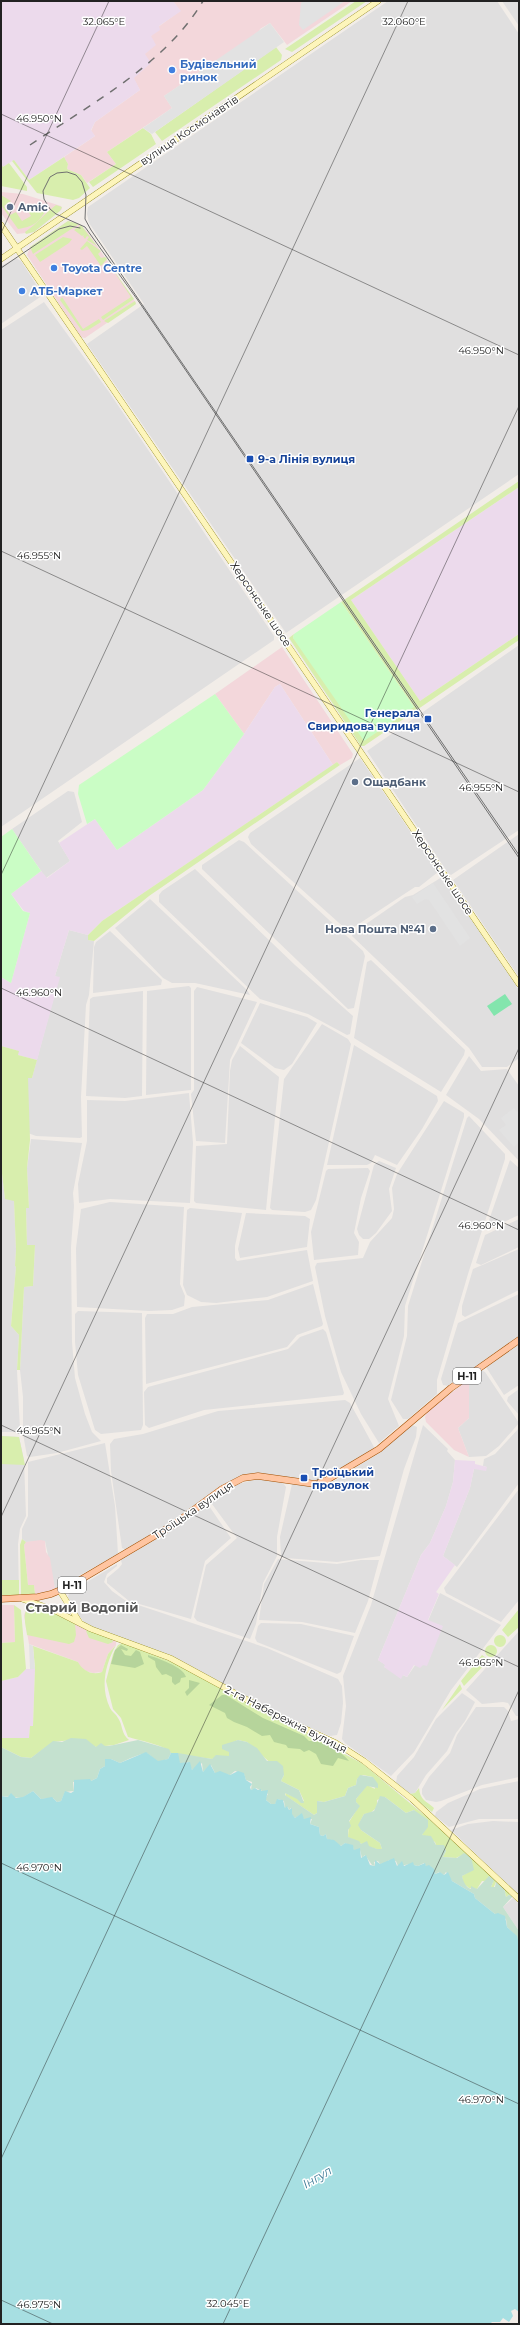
<svg xmlns="http://www.w3.org/2000/svg" width="520" height="2325" viewBox="0 0 520 2325" font-family="Montserrat,sans-serif">
  <style>
    .residential { fill: #e0dfdf }
    .commercial { fill: #f3d7db }
    .industrial { fill: #ecdaec }
    .grass { fill: #d8eead }
    .forest { fill: #b6d49b }
    .wetland { fill: #c4e1cf }
    .park { fill: #cafdc5 }
    .pitch { fill: #83e5ad }
    .parking { fill: #e2e2e2 }
    .water { fill: #a7dfe2 }
    .lines { fill: none; stroke-linecap: round; stroke-linejoin: round }
    .secondary-casing { stroke: #827900; stroke-width: 6 }
    .primary-casing { stroke: #a04e00; stroke-width: 7 }
    .secondary { stroke: #fdf5bb; stroke-width: 5.5 }
    .primary { stroke: #ffc5a1; stroke-width: 6 }
    .tram { stroke: #707070; stroke-width: 1 }
    .rail { stroke: #707070; stroke-width: 1.5; stroke-dasharray: 8 8; stroke-linecap: butt }
    .ticks { fill: none; stroke: #222; stroke-width: 1; stroke-opacity: 0.45 }
    .shop-dot { fill: #3f7fe0; stroke: #fff; stroke-width: 1.5 }
    .service-dot { fill: #5c6f8a; stroke: #fff; stroke-width: 1.5 }
    .transit-dot { fill: #1a4fb4; stroke: #fff; stroke-width: 1.5 }
    .labels { text-anchor: middle; dominant-baseline: central; stroke-width: 3; stroke-linejoin: round; paint-order: stroke }
    .shield { fill: #fff; stroke: #646464; stroke-width: 1 }
    .shield-label { font-size: 10px; font-weight: bold; fill: #222 }
    .shop-label { font-size: 11px; font-weight: bold; fill: #366cbe; stroke: #fff; text-anchor: start }
    .street-label { font-size: 11px; fill: #222; stroke: #fff }
    .service-label { font-size: 11px; font-weight: bold; fill: #4e5e75; stroke: #fff; text-anchor: start }
    .transit-label { font-size: 11px; font-weight: bold; fill: #164399; stroke: #fff; text-anchor: start }
    .water-label { font-size: 12px; font-style: italic; fill: #3c7a97; stroke: #fff }
    .quarter-label { font-size: 13px; font-weight: bold; fill: #555; stroke: #fff }
    .ticks-label { font-size: 10px; text-anchor: middle; fill: #222; stroke: #fff; stroke-width: 3; stroke-linejoin: round; paint-order: stroke }
  </style>
  <rect width="100%" height="100%" fill="#f2ede8"/>
  <path class="residential" d="M388 1H497L519 34V474L286 633 87 344 144 304 89 223 87 214 88 207Z
    M502 1H519V26Z
    M16 258 21 261 43 295 1 324V266Z
    M44 302 109 392 274 636V640L1 827V330Z
    M519 645V830L451 875 448 873 367 751Z
    M360 758 438 872 419 887H415L348 931 251 844 248 837 250 833Z
    M68 791 74 792 82 822 58 841 70 861 46 878 12 829Z
    M519 834V977L453 880Z
    M239 840 244 842 363 951 365 956 354 1008 348 1009 202 869V865Z
    M195 869 295 965 353 1016 350 1034 347 1035 308 1014 260 999 159 902V895L162 891Z
    M442 877 519 990V1058L507 1067H482L469 1048 352 936 353 933 405 897 413 895Z
    M150 899 247 990 250 995 195 983H172L163 978 115 928Z
    M69 930 88 935V940L94 941 89 995 86 1005 81 1097 82 1137 80 1138 36 1136 28 1133V1078H32L59 978 55 976Z
    M110 931 162 980 161 985 93 993 94 947 96 942Z
    M371 960 465 1050 464 1055 441 1092 354 1038 367 962Z
    M189 986 191 988V1090L146 1095 147 991Z
    M197 987 257 1002 230 1060 225 1143 196 1141 191 1094 194 1090V991Z
    M143 991 142 1096 125 1098 86 1096 90 999 93 997Z
    M260 1003 307 1017 317 1023 292 1064 284 1070 275 1068 241 1043Z
    M322 1024 348 1039 351 1044 316 1200 311 1210 305 1212 272 1210 270 1208 284 1079Z
    M354 1045 437 1096 438 1101 422 1129 397 1165 375 1155 371 1163 367 1165H327Z
    M240 1046 279 1077 266 1210 196 1203 194 1201 196 1146 227 1144 230 1071 232 1060Z
    M469 1056 481 1071 507 1069 519 1086V1161L479 1119 446 1095Z
    M189 1093 193 1143 190 1203 110 1199 79 1203 78 1184 87 1141V1100L125 1101Z
    M444 1101 464 1113V1117L405 1306 404 1336 388 1399 399 1426 379 1443 361 1414 341 1372 325 1316 315 1267 317 1263 363 1258 370 1242 392 1218 394 1209 392 1188 397 1174Z
    M469 1116 505 1154V1159L468 1274 437 1380V1394L408 1419H403L391 1400 407 1336 408 1306 467 1118Z
    M31 1139 82 1143 73 1193 74 1206 71 1247 72 1342 75 1378 85 1414 92 1432 101 1441 57 1453 30 1457 27 1456 23 1434V1397L20 1370 24 1287 33 1286 35 1245H27L26 1208H29L27 1168Z
    M510 1160 519 1168V1215L493 1227H489L488 1223Z
    M379 1161 396 1168 389 1189 392 1211 376 1233 369 1239H363L359 1235 357 1229 374 1165Z
    M1 1165 5 1199 14 1200 16 1250 15 1266 16 1267 11 1326 19 1335 17 1370 20 1429 16 1432H1Z
    M368 1168 370 1171 361 1198 354 1233 359 1242 358 1255 314 1260 311 1232 326 1171 328 1169Z
    M110 1202 184 1207 180 1284 185 1296 184 1306 172 1310 149 1311 77 1307 76 1248 81 1209Z
    M190 1208 242 1213 235 1246V1258L237 1261 307 1250 313 1281 267 1297 216 1303 201 1302 187 1295 183 1285 187 1210Z
    M246 1213 305 1216 310 1219 307 1247 240 1258 238 1249Z
    M519 1219V1247L481 1265 476 1263 485 1235Z
    M519 1249V1290L465 1317 462 1315V1306L473 1269Z
    M313 1284 323 1324 322 1326 297 1335 287 1347 146 1384 145 1318 147 1314H173L192 1307 268 1300Z
    M519 1294V1336L448 1386 443 1385 441 1379 458 1323Z
    M78 1311 142 1313 143 1425 141 1430 101 1434 95 1430 78 1375 75 1342V1314Z
    M323 1329 326 1332 344 1393 343 1395 204 1410 149 1428 145 1425 144 1392 148 1387 288 1349 300 1337Z
    M519 1344V1385L504 1395 486 1367Z
    M481 1370 485 1372 519 1423 499 1446 486 1456 469 1457 458 1428 469 1418V1379Z
    M519 1389V1415L507 1401 508 1397Z
    M345 1400 350 1403 374 1447 373 1450 320 1480H306L258 1473 243 1475 221 1486 172 1522 126 1550 122 1548 111 1471 110 1444 114 1439 143 1434 218 1411Z
    M412 1425 417 1427 416 1437 404 1469 380 1556 337 1562 285 1558 281 1556 280 1537 292 1484 315 1487 329 1484 381 1452Z
    M423 1425 448 1449 447 1451 455 1460 453 1482 446 1506 430 1543 421 1555 378 1660 386 1665 384 1667 407 1677 442 1626 428 1621 440 1593 501 1625 451 1690 414 1752 391 1776 345 1743 342 1739 346 1706 343 1676 371 1605Z
    M519 1428V1483L457 1567 443 1556 470 1488 474 1469 487 1467 483 1466 484 1459 495 1454Z
    M1 1436 19 1437 24 1460 26 1516 20 1529 18 1544 19 1595H1Z
    M105 1443 115 1506 118 1554 55 1589 45 1541 26 1542 22 1539V1529L28 1516V1462Z
    M258 1479 283 1483 286 1487 277 1537V1556L263 1583 256 1624 250 1639 197 1621 194 1617 206 1565 237 1538 212 1504V1500L234 1485Z
    M519 1489V1600L501 1622 446 1593 444 1588Z
    M205 1505 209 1506 231 1538 205 1561 191 1619 129 1601 107 1583V1578L119 1568 122 1564 121 1560 170 1531Z
    M278 1559 337 1564 361 1560H379L368 1601 355 1633 302 1622 259 1620 264 1584Z
    M117 1564V1566L107 1574 104 1582 112 1591 126 1601 267 1648 338 1679 342 1686 343 1703 341 1723 337 1735 330 1736 278 1714 173 1656 92 1628 85 1623 70 1604 68 1596 70 1592Z
    M261 1623 301 1624 354 1636 341 1672 337 1674 257 1642 255 1638 258 1626Z
    M519 1631V1716H516L508 1703 503 1702 482 1704 466 1690Z
    M462 1693 475 1702 474 1704 465 1721 456 1733 447 1751 426 1775 415 1793 409 1794 396 1783 397 1776 414 1757 436 1719Z
    M476 1707H504L508 1711 511 1721 519 1719V1777L482 1785 441 1801 436 1802 426 1800 422 1794V1789L429 1777 450 1753 457 1735Z
    M519 1781V1819H479L449 1827 435 1816 436 1812 448 1803 480 1789Z
    M493 1821 519 1822V1895L451 1830 468 1824Z
    M513 1898 519 1904V1931L503 1907Z"/>
  <path class="commercial" d="M173 1H352L287 45 270 23 260 29 259 32 164 96 172 108 107 152 116 164 87 183 81 175 67 169 68 164 64 157 95 136 91 131 95 122 140 90 133 78 151 36 158 27 180 11Z
    M1 192 23 194 61 206 62 209 34 232 17 234 1 213Z
    M68 221 79 224 87 231 136 303 85 338 81 337 27 255 30 247Z
    M282 647 353 754 352 758 340 765 337 762 333 765 280 684 275 687 244 734 215 694Z
    M469 1379V1418L458 1428 469 1457 454 1450 426 1422 425 1417 427 1412Z
    M41 1540 45 1541 46 1552 50 1558 55 1589 35 1594 34 1585H28L24 1545 26 1542Z
    M1 1605H14L15 1642 1 1643Z
    M33 1605 116 1641V1645L108 1654 102 1672 93 1673 86 1671 80 1667 78 1662 29 1644 24 1615 26 1610Z"/>
  <path class="industrial" d="M1 1H173L181 11 159 26 160 30 151 36 156 45 145 54 151 63 134 78 140 90 95 122 91 130 95 136 29 180 14 160 3 167 1 164Z
    M519 487V634L420 701 351 600Z
    M280 684 333 765 102 921 88 935 69 930 55 976 60 977 37 1060 18 1055V1051L1 1046V977L11 983 30 913 24 911 11 894 41 871 47 878 70 861 59 843 95 819 117 850 203 790 244 734 275 687Z
    M455 1460 475 1461V1464L487 1467 486 1471 474 1469 470 1488 443 1556 455 1565 436 1592 439 1594 428 1620 443 1626 427 1666 423 1665 420 1668 414 1665 407 1677 403 1675 401 1679 384 1667 385 1665 378 1660 421 1555 430 1543 446 1506 453 1482Z
    M26 1669H35L33 1726H30L29 1738H1V1681L18 1677Z"/>
  <path class="grass" d="M356 1H367L292 52 285 49Z
    M276 47 282 55 281 60 162 141 155 132Z
    M143 128 151 134 156 144 93 187 89 182 116 164 107 152Z
    M64 157 68 164 67 169 81 175 90 188 79 198 73 200 37 193 12 161 14 160 29 180Z
    M9 163 27 187V191L1 186V164L3 167Z
    M1 195 11 201 4 206 10 215 16 212 22 221 31 216 27 209 38 206 48 208C37 223 36 226 18 229L1 205Z
    M56 205 62 207 60 211 34 232 26 234 25 232C37 224 45 213 56 205Z
    M68 221 79 224 33 254 30 247Z
    M81 225 97 246 87 240 89 237 87 236 85 239 83 236 85 234 82 236 74 230Z
    M63 237 72 239 69 243 40 262 35 255Z
    M87 241 101 251 98 254 101 258 105 257 107 259 101 266 87 246 82 250 80 249Z
    M109 264 134 299 103 320 101 317 131 297Z
    M62 297 83 329 99 319 101 322 88 330 82 331 60 300Z
    M135 301 136 304 108 323 104 321Z
    M519 481V487L351 600 420 701 519 634V640L364 746H361L289 638 294 634 293 638 414 707 341 602Z
    M337 762 340 765 149 896 94 941 88 940V935L102 921Z
    M1 1046 19 1051 18 1055 37 1060 32 1078H28L30 1140 27 1168 29 1208H26L27 1245H35L33 1286 24 1287 20 1370H17L19 1335 11 1326 16 1267 15 1266 16 1250 14 1201 5 1199 1 1165Z
    M1 1436 19 1437 25 1465 1 1464Z
    M22 1539 26 1542 24 1545 28 1585H34L35 1594 21 1595 20 1545Z
    M1 1580H19V1595H1Z
    M14 1605 21 1610 26 1669 18 1677 1 1681V1643L15 1642Z
    M33 1605 42 1607 75 1624 76 1635 74 1642 69 1644 27 1635C26 1625 20 1609 33 1605Z
    M519 1609V1627L508 1637 502 1630Z
    M88 1630 112 1639 113 1642 108 1644 89 1638 86 1631Z
    M494 1641a6 6 0 1 1 12 0a6 6 0 1 1-12 0Z
    M122 1643 169 1661 201 1676 363 1764 429 1819 513 1896 509 1895 506 1897 504 1888 496 1882 493 1889 491 1887 493 1882 482 1881 477 1889 469 1888 463 1883 462 1876 467 1873 462 1855 456 1858 443 1857 446 1851 442 1846 436 1845 435 1842 422 1835 426 1827 414 1810 406 1813 385 1797 377 1800C378 1809 372 1813 364 1814L360 1822 361 1830 380 1843 382 1849C376 1851 354 1841 348 1837L349 1822 359 1806 356 1802V1799L367 1785 375 1789 373 1777 363 1775 357 1779 356 1785 348 1788 345 1796 324 1802 317 1801V1813L314 1815 286 1796 285 1793 304 1801 299 1790 281 1781 284 1775 247 1742 238 1740 231 1743 229 1756H220L212 1759 171 1753C165 1745 138 1740 128 1737L121 1718 113 1709 106 1681 113 1654 118 1645Z
    M485 1651a6 6 0 1 1 12 0a6 6 0 1 1-12 0Z
    M116 1645C105 1665 100 1687 110 1708 112 1712 116 1714 118 1718 123 1725 121 1734 129 1740L114 1745 96 1747 81 1739 53 1742 31 1758 21 1757 1 1747V1738H29L30 1726H33L35 1669 33 1646 78 1662C82 1670 92 1676 102 1672L108 1654Z
    M482 1655 489 1660 464 1686 461 1681Z
    M460 1684 462 1689 442 1710Z
    M419 1788C420 1800 426 1801 434 1808L432 1812 409 1794 415 1793Z"/>
  <path class="forest" d="M121 1645 128 1649 127 1651 121 1649 125 1655 131 1656 136 1650 140 1652 144 1664 135 1668 111 1664 115 1650Z
    M148 1655C157 1658 184 1667 186 1677L181 1678 180 1682 175 1685 172 1682V1677L166 1674 162 1675 156 1667 155 1661 148 1657Z
    M189 1680 200 1683 187 1696 185 1692 189 1688Z
    M222 1695H226L263 1718 304 1736 309 1741C321 1740 342 1751 349 1761L338 1758 333 1766 321 1764 316 1754 309 1750 304 1752 300 1749 288 1748 286 1745 274 1742 270 1735 262 1736 247 1727 234 1722 227 1718 225 1713 209 1705Z"/>
  <path class="wetland" d="M71 1738 86 1739 96 1747 101 1743 105 1746H109L138 1740 169 1749 171 1753 168 1759 158 1762 147 1753C136 1755 129 1759 120 1763L111 1759H105V1766L100 1769 97 1778 91 1781 73 1782 74 1791 65 1792 61 1801 57 1802 53 1798 41 1799 33 1791 22 1798 1 1796V1747L21 1757 31 1758 53 1741 62 1742Z
    M238 1740 247 1742 257 1748 267 1761H277L283 1766 284 1775 281 1781 299 1790 304 1803H301L297 1799 285 1793V1795L314 1815 317 1813V1801L324 1802 345 1796 348 1788 356 1785 357 1779 360 1775 373 1777 378 1784V1788L367 1786 356 1799V1802L360 1806 349 1821 351 1826 348 1830V1837L359 1841 361 1844 367 1841 369 1846 377 1849H382L380 1843 361 1830 358 1825 364 1814 374 1811 380 1796 385 1797 406 1813 414 1810 428 1820V1827L422 1835 431 1836 436 1845H444L446 1851 443 1857 457 1858 464 1853 471 1857 474 1870 462 1876C463 1881 466 1888 471 1889V1886L477 1889 489 1876 494 1880 491 1887H495L496 1882 504 1888 506 1897 509 1895 513 1896 503 1907 519 1931V1945L515 1935 507 1927 506 1919 495 1914 475 1898 474 1894 452 1881 446 1872 444 1875 439 1872 435 1874 430 1866H426L424 1863 418 1866 411 1864 398 1866 396 1861 389 1860 386 1863 380 1864 378 1861 374 1862 375 1866 372 1865 365 1855 362 1858 360 1850H354L353 1847 345 1843 341 1846 327 1839 326 1834 323 1836 320 1835 319 1827 310 1824 312 1819H304L300 1815 295 1818 292 1815 291 1808 289 1810 288 1807 285 1808 284 1801 278 1799 275 1804H271L265 1799 268 1794 256 1788 251 1790 252 1782 246 1780 244 1774 235 1771 230 1775 215 1773 211 1765 203 1772 202 1763 192 1770 188 1762 181 1764 178 1761V1753L212 1759 216 1755 229 1756V1752L222 1749V1745Z"/>
  <path class="park" d="M341 602 414 707 364 741 293 638 294 634Z
    M215 694 244 734 203 790 117 850 95 819 87 824 78 794 79 785Z
    M12 829 41 871 11 894 23 911 30 913 11 983 1 977V837Z"/>
  <path class="pitch" d="M505 994 512 1004 494 1016 487 1006Z"/>
  <path class="parking" d="M304 1H345L303 30 299 25 301 3Z
    M270 23 284 42 152 134 143 128 172 108 164 96Z
    M433 883 470 938 460 946 429 900 425 899 417 904 412 897Z
    M514 1108 517 1112 519 1110V1142L514 1147 499 1130 506 1125 501 1118Z
    M29 1644 33 1646 35 1669H30Z"/>
  <path class="water" d="M146 1752 158 1761 168 1759 171 1753H178L180 1763 190 1762 192 1770 200 1761 203 1772 210 1764 215 1773 220 1771 230 1775 238 1771 244 1773 246 1780 252 1784 250 1787 251 1790 255 1788 258 1790 261 1789V1791L268 1790 266 1800 271 1804H275L277 1799 283 1800 285 1808 287 1806 289 1810 292 1808V1814L295 1818 302 1813 304 1819 311 1817 310 1824 319 1827 320 1835 323 1836 326 1834 327 1839 334 1840 341 1846 345 1843 353 1845 354 1850 360 1848 361 1858 366 1855 370 1865 375 1866V1860L380 1864 394 1858 397 1866 402 1861 404 1866 413 1862 414 1865 418 1866 425 1863 426 1866 429 1865 434 1869 435 1874 440 1872 444 1875 448 1872 452 1881 474 1894 475 1898 495 1914 498 1913 505 1916 507 1927 517 1936 519 1945V2312L515 2309 511 2311 513 2316 509 2322 503 2318 500 2322H492L490 2324H1V1796L8 1797 11 1793 16 1798 23 1797 33 1791 41 1799 52 1797 57 1802 61 1801 65 1791 71 1793 74 1791V1780L90 1779 91 1781 97 1778 100 1769 105 1766V1759H111L120 1763Z"/>
  <g class="lines">
    <g class="secondary-casing">
      <path id="secondary" d="M1 225 519 984
        M1 259 378 1
        M60 1591 80 1623
        M22 1599 52 1609 91 1629 170 1658 277 1716 336 1743 364 1761 412 1799 519 1899"/>
    </g>
    <g class="primary-casing">
      <path id="primary" d="M1 1599 38 1597 51 1594 70 1586 173 1525 222 1489 243 1478 258 1476 315 1484 327 1480 379 1449 451 1388 519 1340"/>
    </g>
    <use href="#secondary" class="secondary"/>
    <use href="#primary" class="primary"/>
    <path class="tram" d="M1 268 59 229 70 226 80 228
      M519 855 91 230 85 219 86 195 82 182 76 175 67 172 57 173 50 177 43 191 44 199 50 209 56 214 85 227 137 299 519 858"/>
    <path class="rail" d="M30 145C89 105 166 64 203 1"/>
  </g>
  <path class="ticks" d="M1 114 519 355M1 233 109 1M1 551 519 792M1 875 408 1M1 988 519 1230M1 1425 519 1667M1 1517 519 406M1 1863 519 2104M1 2159 519 1048M1 2300 53 2324M223 2324 519 1690"/>
  <g class="shop-dot">
    <circle cx="172" cy="70" r="4"/>
    <circle cx="54" cy="268" r="4"/>
    <circle cx="22" cy="291" r="4"/>
  </g>
  <g class="service-dot">
    <circle cx="10" cy="207" r="4"/>
    <circle cx="355" cy="782" r="4"/>
    <circle cx="433" cy="929" r="4"/>
  </g>
  <g class="transit-dot">
    <rect x="246" y="455" width="8" height="8" rx="2"/>
    <rect x="424" y="715" width="8" height="8" rx="2"/>
    <rect x="300" y="1474" width="8" height="8" rx="2"/>
  </g>
  <g class="labels">
    <g class="shield">
      <rect x="453" y="1368" width="28" height="16" rx="3"/>
      <rect x="58" y="1577" width="28" height="16" rx="3"/>
    </g>
    <g class="shield-label">
      <text x="467" y="1376">Н-11</text>
      <text x="72" y="1585">Н-11</text>
    </g>
    <g class="shop-label">
      <text x="180" y="64">Будівельний<tspan x="180" dy="13">ринок</tspan></text>
      <text x="62" y="268">Toyota Centre</text>
      <text x="30" y="291">АТБ-Маркет</text>
    </g>
    <g class="street-label">
      <text transform="translate(189 130) rotate(-34)">вулиця Космонавтів</text>
      <text transform="translate(261 604) rotate(56)">Херсонське шосе</text>
      <text transform="translate(443 872) rotate(56)">Херсонське шосе</text>
      <text transform="translate(193 1510) rotate(-34)">Троїцька вулиця</text>
      <text transform="translate(286 1719) rotate(27)">2-га Набережна вулиця</text>
    </g>
    <g class="service-label">
      <text x="18" y="207">Amic</text>
      <text x="363" y="782">Ощадбанк</text>
      <text x="425" y="929" text-anchor="end">Нова Пошта №41</text>
    </g>
    <g class="transit-label">
      <text x="258" y="459">9-а Лінія вулиця</text>
      <text x="420" y="713" text-anchor="end">Генерала<tspan x="420" dy="13">Свиридова вулиця</tspan></text>
      <text x="312" y="1472">Троїцький<tspan x="312" dy="13">провулок</tspan></text>
    </g>
    <g class="water-label">
      <text transform="translate(317 2177) rotate(-30)">Інгул</text>
    </g>
    <g class="quarter-label">
      <text x="82" y="1607">Старий Водопій</text>
    </g>
  </g>
  <g class="ticks-label">
    <text x="104" y="25">32.065°E</text>
    <text x="404" y="25">32.060°E</text>
    <text x="39" y="122">46.950°N</text>
    <text x="481" y="354">46.950°N</text>
    <text x="39" y="559">46.955°N</text>
    <text x="481" y="791">46.955°N</text>
    <text x="39" y="996">46.960°N</text>
    <text x="481" y="1229">46.960°N</text>
    <text x="39" y="1434">46.965°N</text>
    <text x="481" y="1666">46.965°N</text>
    <text x="39" y="1871">46.970°N</text>
    <text x="481" y="2103">46.970°N</text>
    <text x="228" y="2307">32.045°E</text>
    <text x="39" y="2308">46.975°N</text>
  </g>
  <rect width="520" height="2325" fill="none" stroke="#222222" stroke-width="4"/>
</svg>
